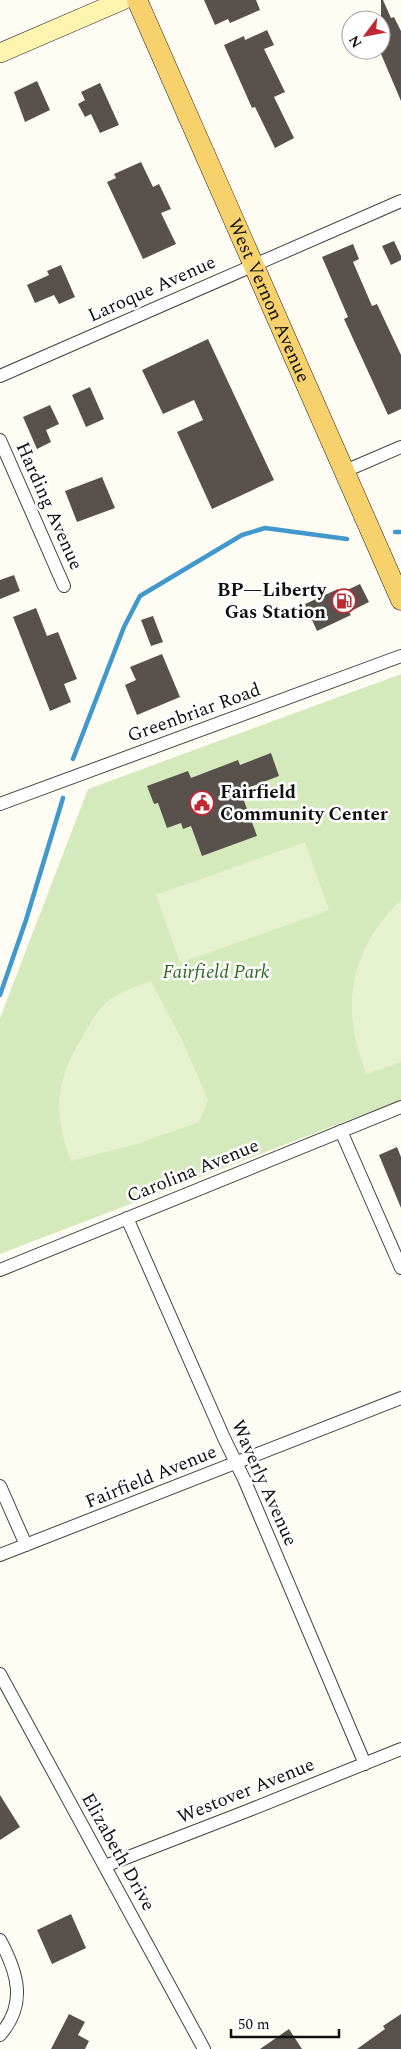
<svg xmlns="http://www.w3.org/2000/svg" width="401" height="2049" viewBox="0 0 401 2049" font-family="Spectral,serif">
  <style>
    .green { fill: #d5eabc }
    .pitch { fill: #e6f1ce }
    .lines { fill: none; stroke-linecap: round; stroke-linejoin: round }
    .stream { stroke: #4098cd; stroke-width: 4.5 }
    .building { fill: #59514c }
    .street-casing { stroke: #434343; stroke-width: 14 }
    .secondary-casing { stroke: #323232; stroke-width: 20 }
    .primary-casing { stroke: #212121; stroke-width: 21 }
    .street { stroke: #fff; stroke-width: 12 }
    .secondary { stroke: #fef3af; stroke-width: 19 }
    .primary { stroke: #f7d16b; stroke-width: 20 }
    .labels { text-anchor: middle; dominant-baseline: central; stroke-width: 5; stroke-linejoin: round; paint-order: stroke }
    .street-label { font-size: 19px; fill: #101010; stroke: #fff }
    .poi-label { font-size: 19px; font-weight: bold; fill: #101010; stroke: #fff; text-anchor: end }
    .park-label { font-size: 19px; font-style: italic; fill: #316920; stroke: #fff }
  </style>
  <rect width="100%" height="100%" fill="#fffcf3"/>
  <path class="green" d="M401 674V1100L0 1254V1018L88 789Z"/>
  <path class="pitch" d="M305 842 329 910 180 963 156 895Z
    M401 900V1062L367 1074C339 1010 350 948 401 900Z
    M151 981 182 1040 208 1100 199 1122 137 1144 71 1161C52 1111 56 1079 84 1034 91 1022 98 1009 109 1000 121 991 137 986 151 981Z"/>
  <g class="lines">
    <path class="stream" d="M395 532H401
      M73 759 124 627 140 596 242 535 265 528 347 539
      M0 995 26 920 63 798"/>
  </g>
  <path class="building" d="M204 0H256L260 10 230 23 228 19 215 25Z
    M381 0H383L391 18 394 17 401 31V101L381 54Z
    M267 30 274 45 264 49 285 92 274 97 294 138 275 148 255 107 252 108 224 45 244 36 245 40Z
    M37 81 50 110 25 122 14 92Z
    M100 83 119 125 100 133 91 114 85 117 78 104 85 100 81 92Z
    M141 162 153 187 159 184 171 209 161 213 176 244 143 259 107 182 116 178 114 174Z
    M394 241 401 256V260L391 265 382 246Z
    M353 244 359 259 353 262 372 306 377 304 401 355V409L388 415 344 319 348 317 322 257Z
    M61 265 75 297 59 304 54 295 35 303 27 285 49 275 47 271Z
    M208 339 274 480 212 509 177 432 203 420 194 400 163 414 142 370Z
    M90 387 104 419 86 427 72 395Z
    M50 405 59 424 46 430 51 442 37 449 23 417Z
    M102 477 115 508 77 522 65 491Z
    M14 575 20 591 0 599V580Z
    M360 584 369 602 349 612 351 615 317 631 305 604 338 589 341 593Z
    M36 608 47 636 58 632 77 679 64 684 71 702 50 711 13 617Z
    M153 616 163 642 151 646 141 620Z
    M162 654 180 697 137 715 125 685 136 680 130 667Z
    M271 753 279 776 247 788 248 790 241 793 257 836 202 856 191 826 183 829 181 823 167 828 158 803 154 804 147 786 188 771 191 778 238 760 240 765Z
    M397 1147 401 1157V1208L379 1155Z
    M0 1795 20 1827 0 1840Z
    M71 1914 86 1948 52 1964 37 1930Z
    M69 2014 85 2022 78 2035 89 2041 85 2049H51Z
    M401 2014V2049H357L385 2029 383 2026Z
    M289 2029 302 2049H260Z"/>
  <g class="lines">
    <g class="street-casing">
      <path id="street" d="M0 376 401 201
        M0 440 64 586
        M345 471 401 447
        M0 804 401 656
        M341 1131 401 1268
        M127 1218 224 1438 244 1479 365 1764
        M0 1270 401 1107
        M0 1486 26 1545
        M0 1555 401 1398
        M0 1674 204 2049
        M105 1866 247 1811 401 1749
        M0 1940C18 1973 27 2004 0 2035"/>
    </g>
    <g class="secondary-casing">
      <path id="secondary" d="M0 53 123 0"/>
    </g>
    <g class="primary-casing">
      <g id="primary">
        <path id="s1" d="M137 0 401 600"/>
      </g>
    </g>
    <use href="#street" class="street"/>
    <use href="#secondary" class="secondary"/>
    <use href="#primary" class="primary"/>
  </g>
  <defs>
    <g id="fuel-ring" transform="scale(1.25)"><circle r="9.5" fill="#fff" stroke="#c02833" stroke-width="1.5"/><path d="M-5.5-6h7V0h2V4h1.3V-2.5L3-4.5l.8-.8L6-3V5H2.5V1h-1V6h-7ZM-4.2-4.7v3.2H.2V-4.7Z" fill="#c02833"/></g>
    <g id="civic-ring" transform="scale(1.25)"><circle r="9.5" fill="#fff" stroke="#c02833" stroke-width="1.5"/><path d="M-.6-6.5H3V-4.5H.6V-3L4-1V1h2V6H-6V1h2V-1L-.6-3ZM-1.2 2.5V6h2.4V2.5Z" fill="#c02833"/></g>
  </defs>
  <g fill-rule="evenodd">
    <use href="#fuel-ring" x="344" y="601"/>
    <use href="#civic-ring" x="202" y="803"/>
  </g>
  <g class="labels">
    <g class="street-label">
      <text transform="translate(152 289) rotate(-24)">Laroque Avenue</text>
      <text stroke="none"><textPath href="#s1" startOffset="328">West Vernon Avenue</textPath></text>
      <text transform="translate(49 506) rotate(66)">Harding Avenue</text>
      <text transform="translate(194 713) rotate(-20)">Greenbriar Road</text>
      <text transform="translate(193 1171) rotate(-22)">Carolina Avenue</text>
      <text transform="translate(151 1477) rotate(-22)">Fairfield Avenue</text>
      <text transform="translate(264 1483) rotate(66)">Waverly Avenue</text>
      <text transform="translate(246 1791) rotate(-22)">Westover Avenue</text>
      <text transform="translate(118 1852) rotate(61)">Elizabeth Drive</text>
    </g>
    <g class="poi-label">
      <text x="326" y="590">BP—Liberty<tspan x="326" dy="22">Gas Station</tspan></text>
      <text x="220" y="792" text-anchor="start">Fairfield<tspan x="220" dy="22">Community Center</tspan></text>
    </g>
    <g class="park-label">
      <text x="216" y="972">Fairfield Park</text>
    </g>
  </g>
  <g transform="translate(366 35) rotate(238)"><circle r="24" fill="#ffffff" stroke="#9f9f9f"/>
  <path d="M0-4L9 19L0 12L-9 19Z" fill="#c02833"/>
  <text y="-8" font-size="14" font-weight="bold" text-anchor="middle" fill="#101010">N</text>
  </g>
  <path d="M231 2029v8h108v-8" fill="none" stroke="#101010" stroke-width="2.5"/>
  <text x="238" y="2029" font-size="15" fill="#101010" stroke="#ffffff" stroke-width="4" paint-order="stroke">50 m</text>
</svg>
